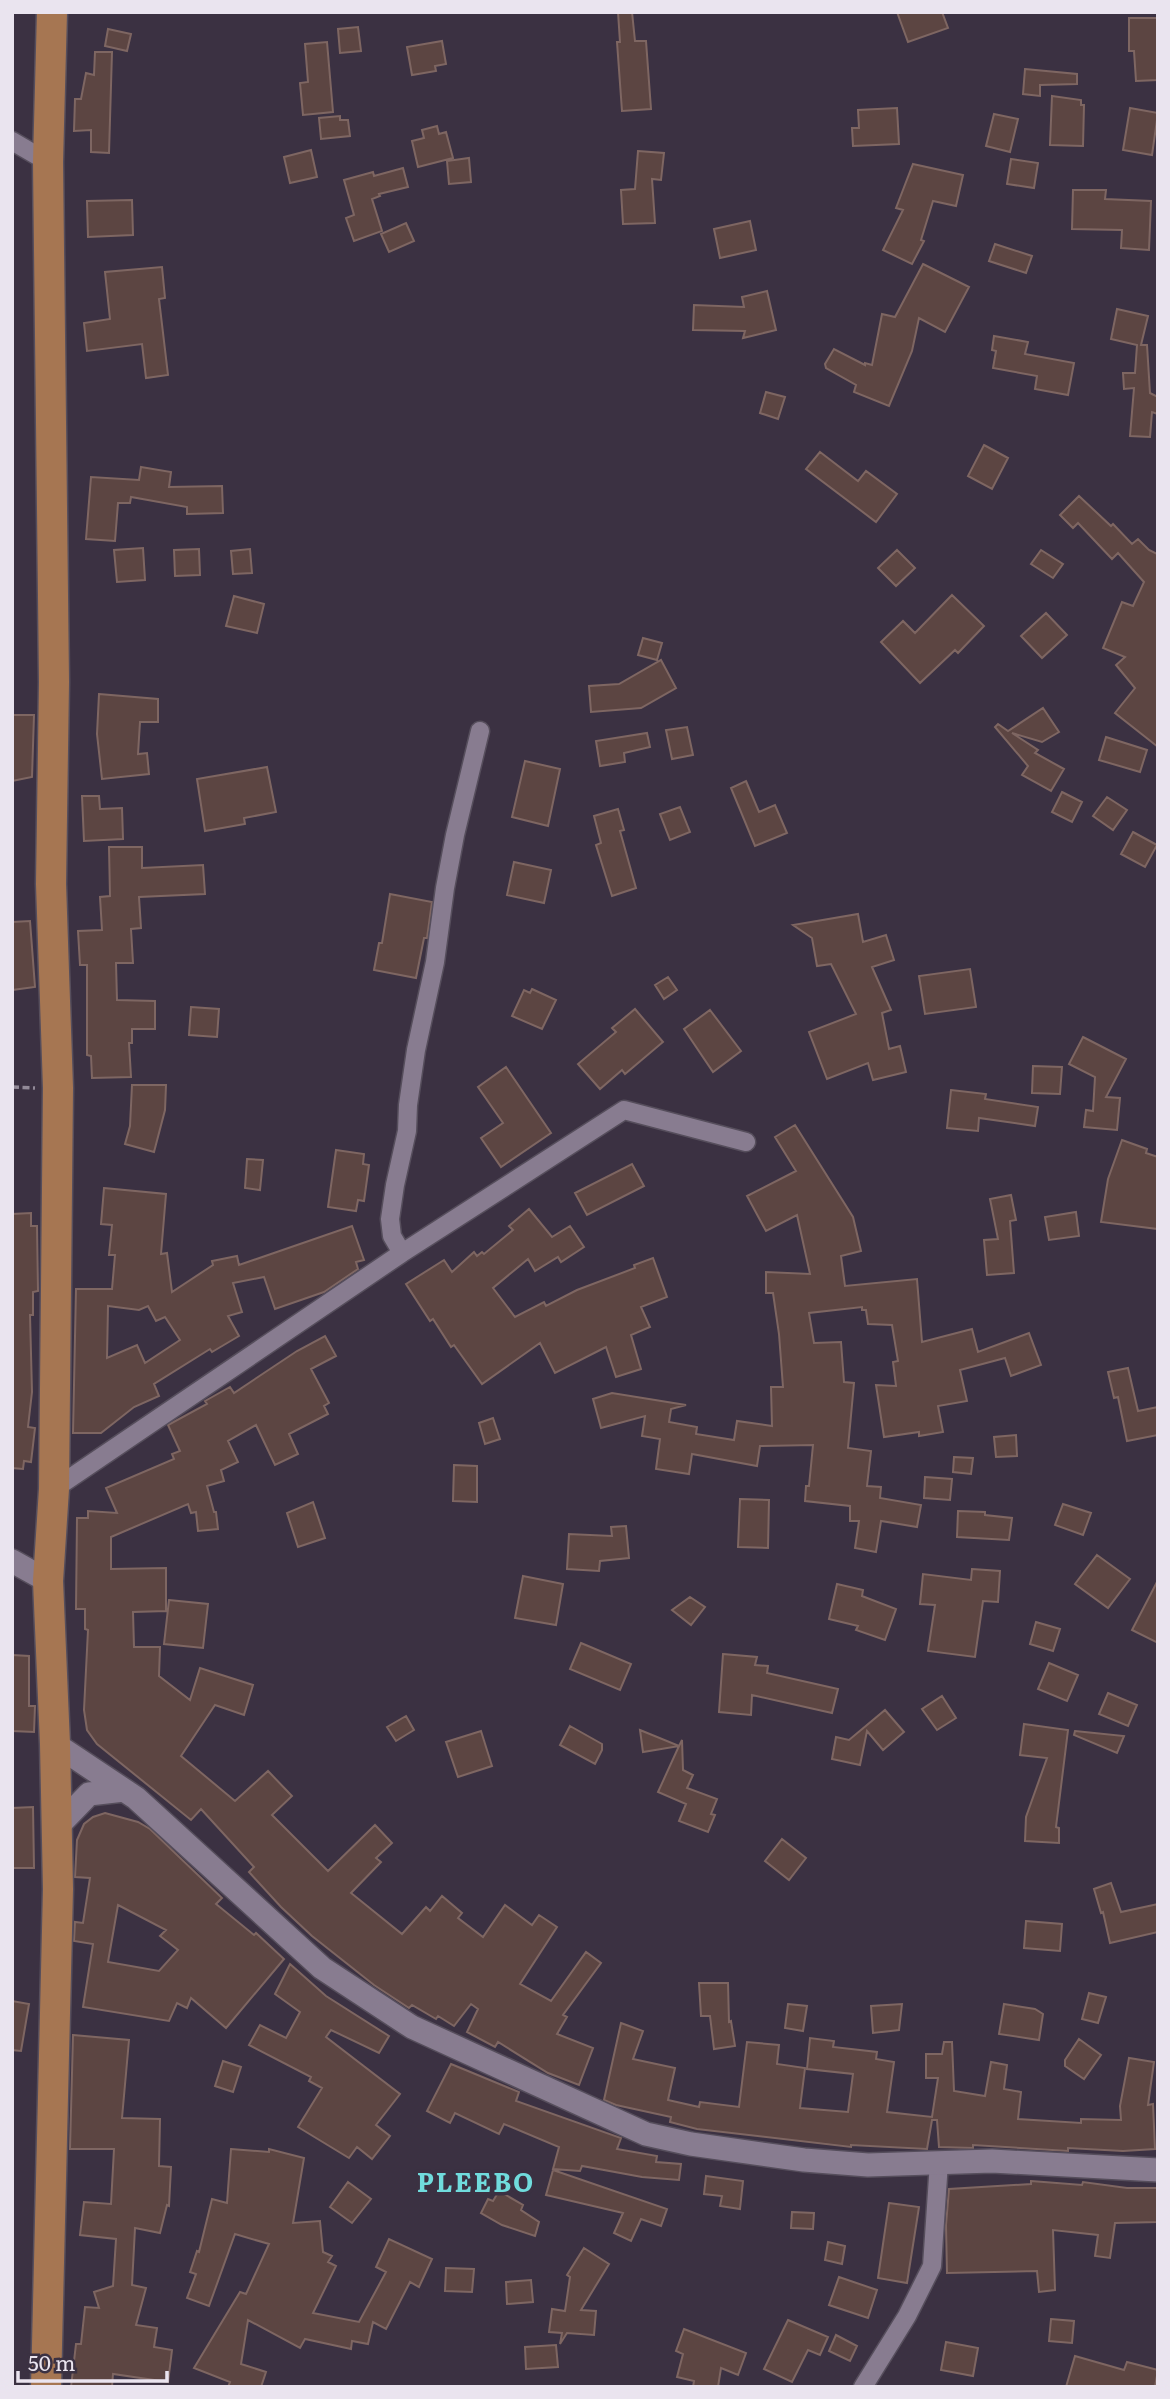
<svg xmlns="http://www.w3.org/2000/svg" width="1170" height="2399" viewBox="0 0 1170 2399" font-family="Literata,serif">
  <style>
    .building { fill: #5c4542; stroke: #7e6662; stroke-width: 2; fill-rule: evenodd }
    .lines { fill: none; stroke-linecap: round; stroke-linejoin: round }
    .minor-casing { stroke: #564e5c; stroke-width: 21 }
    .tertiary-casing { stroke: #564e5c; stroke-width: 26 }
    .trunk-casing { stroke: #564e5c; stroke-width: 33 }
    .path { stroke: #928a98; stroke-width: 3.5; stroke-dasharray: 7 3.5; stroke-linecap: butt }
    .minor { stroke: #887c90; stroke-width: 18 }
    .tertiary { stroke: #887c90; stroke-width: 23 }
    .trunk { stroke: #a67652; stroke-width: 30 }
    .labels { text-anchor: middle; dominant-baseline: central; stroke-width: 7; stroke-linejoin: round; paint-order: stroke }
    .district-label { font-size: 26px; font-weight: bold; letter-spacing: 2px; fill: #70dcdd; stroke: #3b3142 }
  </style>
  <rect width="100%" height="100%" fill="#3b3142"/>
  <path class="building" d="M618 12H632L635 41H646L651 109 622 111 617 42H620Z
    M897 12H942L948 28 908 42Z
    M1129 18H1158V80L1136 81 1134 51H1129Z
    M358 27 361 51 340 53 338 29Z
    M108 29 131 34 127 51 105 46Z
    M442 41 446 64 435 66 436 71 412 75 407 47Z
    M327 42 333 112 303 115 300 83 308 82 305 44Z
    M95 52H112L109 153 91 152V130L74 131 75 99H81L86 73 94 75Z
    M1025 69 1077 74V84L1040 85V96L1023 94Z
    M1052 96 1081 100V105H1084L1083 146 1050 145Z
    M897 108 899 144 853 146 852 128H859L858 110Z
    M1130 108 1158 113 1152 155 1123 150Z
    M994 114 1018 119 1010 152 986 146Z
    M340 116V120H348L350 136 321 139 319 118Z
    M437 126 439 134 446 132 453 158 418 167 412 141 424 138 422 130Z
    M311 150 317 177 290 183 284 157Z
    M638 151 664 153 661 180 652 179 655 223 623 224 621 190 635 189Z
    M469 158 471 182 449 184 447 161Z
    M1011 159 1038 163 1034 188 1007 184Z
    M913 164 963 175 956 206 933 201 921 240 924 241 912 264 883 250 903 210 896 208Z
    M403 168 408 187 379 194 380 196 372 199 382 231 354 241 346 218 354 215 344 180 373 172 374 176Z
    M1073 190H1106L1105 199 1151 201 1149 250 1121 248 1122 230 1072 229Z
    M132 200 133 235 88 237 87 201Z
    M750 221 756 250 720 258 714 229Z
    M406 223 414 241 389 252 381 234Z
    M995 244 1032 256 1026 273 989 261Z
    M923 264 969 287 945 332 919 318 912 351 889 406 854 392 856 385 826 368 825 364 834 349 865 365V363L872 365 882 314 895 317Z
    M162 267 165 298 159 299 168 375 146 378 142 344 87 351 84 323 110 319 105 272Z
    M767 291 776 330 743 338 745 331 693 330 694 305 744 307 742 297Z
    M1117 309 1148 316 1141 345H1147L1150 393 1158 397V414L1152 412 1150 437 1130 436 1134 388 1124 389 1123 373H1135L1137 345 1111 339Z
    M994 336 1028 342 1025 354 1074 363 1068 395 1035 389 1037 376 993 368 996 351 992 350Z
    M766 392 785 397 778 419 760 413Z
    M984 445 1008 458 992 489 968 476Z
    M820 452 858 481 866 471 897 494 876 522 806 469Z
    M141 467 171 472 169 487 222 486 223 513 187 514V507L131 497 130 503H118L115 541 86 539 91 477 139 480Z
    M1079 496 1111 526 1113 524 1132 544 1138 539 1149 550 1157 554 1158 552V747L1115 713 1135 688 1116 665 1125 657 1103 648 1122 602 1133 606 1144 582 1118 553 1112 559 1078 523 1073 528 1060 515Z
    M143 548 145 580 117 582 114 550Z
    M199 549 200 575 175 576 174 550Z
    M250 549 252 573 233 574 231 551Z
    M897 550 915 568 896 586 878 568Z
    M1041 550 1063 564 1053 578 1031 564Z
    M952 595 984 626 958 653 955 650 920 683 881 642 903 621 915 633Z
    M234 596 264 604 257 633 226 626Z
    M1046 613 1067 635 1042 658 1021 636Z
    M643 638 662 643 657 660 638 655Z
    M661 660 676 688 641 708 591 712 589 686 619 684Z
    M99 694 158 699V722H140L138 754 147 753 149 774 102 779 97 734Z
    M1043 708 1059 732 1042 742 1012 733 1038 750 1035 753 1064 769 1051 791 1022 775 1028 766 995 727 998 724 1008 731Z
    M12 715H34L32 777 12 781Z
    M687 727 693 755 672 759 666 730Z
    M647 733 650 747 624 753 625 762 600 766 596 741Z
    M1106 737 1147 750 1140 772 1099 760Z
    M525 761 560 769 548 826 512 817Z
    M267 767 276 812 244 818 245 824 205 831 197 779Z
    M746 781 759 812 775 805 787 833 755 846 731 788Z
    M1062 792 1082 802 1072 822 1052 812Z
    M82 796H99L100 809 122 808 123 839 84 841Z
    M1107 797 1127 810 1113 830 1093 816Z
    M680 807 690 832 670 840 660 814Z
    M618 809 624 830 620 831 636 888 612 896 596 845 601 843 594 816Z
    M1133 832 1157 845 1145 867 1121 854Z
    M109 847H142V868L203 865 205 894 139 897 141 928 131 929 133 963H116L117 1000 155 1001V1029H132V1043H129L131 1077 92 1078 91 1056 87 1055V965H80L78 931 102 930 100 897 110 896Z
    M514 862 551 870 544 903 507 895Z
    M390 894 432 902 427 938H424L416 978 374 970 379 943H382Z
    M858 914 863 942 886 935 894 960 872 967 891 1010 882 1013 889 1049 900 1046 906 1072 873 1080 868 1063 827 1079 809 1032 856 1014 831 964 817 966 812 938 793 925Z
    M30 921 35 987 12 990V922Z
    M970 969 976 1007 925 1014 919 976Z
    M668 977 677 990 664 999 655 985Z
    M532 989 556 1000 542 1029 512 1016 524 990 530 993Z
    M191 1007 219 1009 217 1037 189 1035Z
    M635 1009 663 1042 625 1074 622 1070 600 1089 578 1064 616 1032 612 1028Z
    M710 1010 741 1051 713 1072 684 1029Z
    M1083 1037 1126 1059 1106 1097 1120 1098 1117 1130 1084 1127 1086 1110 1093 1111 1095 1077 1069 1064Z
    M1033 1066 1062 1067 1060 1094 1032 1093Z
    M506 1067 551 1133 501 1167 481 1138 503 1123 478 1087Z
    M132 1085H166L165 1110 154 1152 125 1144 130 1126Z
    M951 1090 986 1094 985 1099 1038 1107 1035 1126 979 1118 978 1131 947 1128Z
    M795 1125 853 1217 861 1251 841 1256 845 1286 917 1279 922 1342 972 1329 978 1352 1029 1333 1041 1365 1011 1376 1005 1358 960 1370 967 1401 938 1406 943 1432 919 1436V1432L884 1437 876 1385 896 1386 893 1362 898 1361 892 1325 868 1324 866 1310H862V1307L809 1313 814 1343 841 1342 844 1382 854 1383 848 1448 871 1451 867 1486 881 1487 880 1498 921 1505 917 1527 881 1521 876 1552 855 1548 859 1521H850V1506L805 1501 806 1486H809L813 1445 760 1446 757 1466 692 1454 689 1474 656 1469 660 1439 642 1436 645 1416 601 1428 593 1399 612 1393 686 1405 671 1409 669 1422 697 1427 696 1434 734 1440 737 1421 772 1426 771 1387H783L779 1334 773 1293H766V1272L810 1274 797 1215 766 1231 747 1196 796 1171 775 1137Z
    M1122 1140 1147 1149 1146 1153 1158 1157V1229L1101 1222 1108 1179Z
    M336 1150 364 1154 363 1164 369 1165 364 1201 358 1200 356 1211 328 1207Z
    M247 1159 263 1160 260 1190 245 1188Z
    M632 1164 644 1186 587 1215 575 1193Z
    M104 1188 166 1194 161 1254 167 1253 172 1292 213 1265 212 1261 237 1256 239 1265 352 1226 364 1260 356 1262 358 1269 324 1292 275 1309 264 1277 233 1283 242 1312 228 1316 239 1336 212 1352 210 1349 154 1384 159 1396 134 1407 101 1433H73L76 1289H112L115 1255H109L112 1225 101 1224ZM108 1306 139 1310 148 1306 156 1321 165 1317 180 1340 145 1363 137 1345 107 1358Z
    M1011 1195 1016 1220 1010 1221 1014 1273 987 1275 984 1240 998 1239 990 1199Z
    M529 1209 552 1237 570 1226 584 1247 561 1262 558 1257 535 1271 528 1259 493 1288 515 1317 544 1302 546 1306 577 1290 635 1268 634 1265 653 1258 667 1297 641 1307 650 1327 631 1335 641 1369 616 1377 606 1347 555 1373 540 1343 482 1384 454 1345 451 1347 433 1319 430 1321 406 1284 444 1260 452 1272 474 1252 477 1256 482 1252 484 1254 513 1230 509 1226Z
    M1076 1212 1079 1236 1049 1240 1045 1217Z
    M31 1213V1226H37L38 1291 33 1292V1315H30L32 1392 28 1427 35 1428 31 1462 24 1461 23 1469 12 1468V1214Z
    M325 1336 336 1356 311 1369 329 1403 324 1406 328 1414 289 1434 298 1454 275 1465 256 1425 228 1441 238 1462 221 1470 224 1481 207 1486 214 1512H216L218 1529 198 1531 196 1512 191 1513 188 1504 111 1537V1569L166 1568V1611L133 1612 134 1647H160L159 1676 190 1700 200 1668 253 1685 244 1715 215 1705 181 1756 235 1801 268 1771 292 1796 272 1815 328 1871 375 1825 392 1843 376 1858 381 1862 351 1893 402 1934 426 1907 430 1911 442 1896 462 1913 458 1918 483 1937 505 1905 532 1925 539 1915 557 1927 520 1984 551 2001 586 1952 601 1963 563 2015 567 2017 557 2034 593 2048 579 2085 548 2073 498 2042 495 2047 467 2032 478 2009 471 2004 454 2026 438 2016 436 2019 412 2005 409 2008 374 1985 312 1936 281 1907 249 1872 254 1867 201 1809 191 1820 97 1744 87 1730 84 1710 88 1630 85 1629V1609H76L77 1518H88V1511L117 1513 106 1488 174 1459 172 1454 180 1451 168 1425 207 1404 205 1401 230 1387 234 1393 297 1351Z
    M1128 1368 1138 1411 1158 1407V1435L1127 1441 1118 1397 1114 1398 1108 1372Z
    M493 1418 500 1439 485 1444 479 1423Z
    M1016 1435 1017 1456 996 1457 994 1437Z
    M954 1457 973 1458 971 1474 953 1472Z
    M454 1465 477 1466V1502L453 1501Z
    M925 1477 952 1479 950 1500 924 1498Z
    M740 1499 769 1500 768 1548 738 1547Z
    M313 1502 325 1538 298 1547 287 1513Z
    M1063 1504 1091 1513 1083 1535 1055 1525Z
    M958 1511 985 1512V1515L1012 1518 1009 1540 957 1537Z
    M626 1526 629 1558 600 1561 599 1571 567 1569 569 1534 612 1536 611 1527Z
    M1097 1555 1130 1579 1108 1608 1075 1584Z
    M972 1569 1000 1571 998 1602 983 1601 975 1657 928 1651 935 1605 920 1604 923 1574 971 1580Z
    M523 1576 563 1584 556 1625 515 1618Z
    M1158 1580V1643L1132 1630Z
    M837 1584 863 1590 862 1596 896 1609 885 1640 856 1630 858 1626 829 1619Z
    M690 1597 705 1607 691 1625 672 1610Z
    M169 1600 208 1604 203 1648 164 1644Z
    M1036 1622 1060 1629 1053 1651 1030 1644Z
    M581 1643 631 1664 620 1690 570 1669Z
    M723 1654 757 1657 755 1665 768 1666 767 1673 838 1689 832 1713 752 1695 751 1715 719 1712Z
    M12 1655 29 1656V1706H35L34 1732 12 1731Z
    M1049 1663 1078 1675 1067 1701 1038 1689Z
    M1108 1693 1137 1705 1128 1726 1099 1714Z
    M942 1696 956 1718 937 1730 922 1709Z
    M885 1710 904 1732 883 1750 867 1731 860 1765 832 1759 836 1737 849 1740Z
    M406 1716 414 1730 396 1741 387 1727Z
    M1024 1724 1068 1730 1056 1827 1059 1828V1843L1025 1841 1026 1817 1047 1758 1020 1755Z
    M570 1726 602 1744V1750L595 1764 560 1745Z
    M640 1730 679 1746 682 1740 683 1770 693 1775 687 1788 717 1799 711 1814 715 1815 708 1832 679 1821 686 1804 658 1792 679 1746 643 1752Z
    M481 1731 492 1766 458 1777 446 1742Z
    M1075 1731 1124 1736 1117 1753 1074 1735Z
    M33 1807 34 1868H12V1808Z
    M105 1813 138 1822 150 1829 222 1898 216 1904 254 1935 256 1933 284 1959 226 2028 191 1998 187 2008 177 2003 169 2021 83 2007 93 1944 74 1941 75 1922 83 1923 90 1878 75 1877 77 1840 84 1824 93 1817ZM118 1905 166 1930 160 1936 178 1950 159 1971 108 1962Z
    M782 1839 806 1858 789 1880 765 1861Z
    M1111 1883 1121 1912 1158 1904V1932L1110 1943 1103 1912 1101 1913 1094 1889Z
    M1026 1921 1062 1924 1060 1951 1024 1948Z
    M290 1964 326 1996 389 2036 379 2053 331 2030 326 2037 400 2094 376 2125 390 2136 372 2159 357 2147 349 2158 298 2127 322 2088 309 2081 311 2077 249 2045 260 2025 286 2038 300 2012 275 1994Z
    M699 1983H728L729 2022 731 2021 735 2046 714 2049 710 2016H701Z
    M1089 1993 1106 1997 1098 2023 1082 2019Z
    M12 2001 29 2004 21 2051 12 2050Z
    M788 2004 807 2006 803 2031 785 2028Z
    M902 2004 899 2030 873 2033 871 2006Z
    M1004 2004 1035 2009 1043 2014 1039 2040 999 2034Z
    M621 2023 643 2031 633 2059 675 2068 668 2100 699 2107 700 2102 739 2107 747 2042 779 2045 777 2064 805 2068 800 2108 848 2112 853 2074 807 2069 810 2038 834 2041 833 2047 877 2052 876 2059 894 2062 887 2112 932 2117 938 2078H926V2054H942L944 2042H952L954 2091 985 2096 991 2062 1007 2065 1004 2089 1021 2092 1018 2119 1081 2123V2119L1121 2120 1120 2106 1129 2058 1154 2062 1148 2105 1153 2104 1155 2149 1123 2151 1068 2148V2151L973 2145V2148L939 2147 937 2120H932L927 2149 851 2145V2147L697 2129 670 2122 671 2117 616 2105 604 2100Z
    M73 2035 129 2040 122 2118 160 2119 159 2166 171 2167 169 2206 167 2205 160 2233 135 2228 132 2285 146 2288 136 2325 157 2328 154 2347 172 2350 168 2382 113 2374 112 2387H71L76 2344H81L85 2307 99 2308 94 2292 113 2286 116 2239 80 2235 84 2202 111 2204 114 2149H70Z
    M1079 2039 1101 2055 1084 2079 1065 2066V2060Z
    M223 2061 241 2067 233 2092 215 2086Z
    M451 2064 519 2092 516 2101 621 2138 617 2149 657 2156 656 2162 681 2164 679 2180 642 2177 582 2166 580 2171 553 2169 559 2147 504 2124 499 2134 455 2113 450 2123 427 2111Z
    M231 2149 269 2152V2149L304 2158 293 2223 320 2221 323 2252 332 2256 328 2262 336 2266 313 2313 359 2322 386 2272 376 2267 389 2239 432 2259 419 2287 410 2282 386 2329 373 2322 368 2344 352 2341 351 2349 305 2339 300 2348 248 2320 241 2364 266 2372 261 2387H228L230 2382 194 2368 240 2292 246 2294 269 2244 235 2234 209 2306 187 2298 196 2274 190 2272 197 2251 199 2252 212 2199 227 2203Z
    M553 2170 667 2209 661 2226 641 2219 631 2241 614 2233 623 2213 546 2195Z
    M706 2176 743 2181 740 2209 720 2206 722 2196 704 2194Z
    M1031 2181 1082 2185 1083 2182 1127 2188H1158V2222L1115 2223 1110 2258 1095 2256 1098 2235 1053 2230 1055 2290 1039 2292 1037 2271 947 2273 946 2225 949 2189 1031 2184Z
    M348 2182 371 2199 352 2223 330 2207Z
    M499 2191 523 2205 521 2210 539 2222 535 2236 502 2225 481 2213 488 2199 493 2201Z
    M889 2203 919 2207 907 2283 878 2278Z
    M792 2212 814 2213 813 2229 791 2228Z
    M828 2242 845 2246 842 2264 825 2260Z
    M584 2248 609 2264 581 2310 596 2311 594 2335 567 2333 560 2344 562 2333 549 2332 552 2309 565 2311 570 2277 567 2275Z
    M446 2268 474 2269 472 2292 445 2291Z
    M839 2277 877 2290 868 2318 829 2305Z
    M531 2280 533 2302 507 2304 506 2282Z
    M1051 2319 1074 2321 1072 2343 1049 2341Z
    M788 2320 828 2337 820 2355 808 2350 792 2382 764 2369Z
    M684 2329 746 2353 738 2375 721 2368 718 2387H693L694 2381 677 2377 683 2354 676 2351Z
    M836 2335 857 2346 850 2361 829 2351Z
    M946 2342 978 2348 973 2376 941 2370Z
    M556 2345 558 2367 526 2369 525 2347Z
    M1075 2356 1124 2370 1127 2362 1158 2370 1155 2387H1066Z"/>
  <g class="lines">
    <g class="minor-casing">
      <path id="minor" d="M12 141 48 162
        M402 1253 392 1236 390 1219 395 1185 407 1131 408 1105 416 1050 435 962 445 888 455 835 480 731
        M54 1489 402 1253 624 1110 746 1142
        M863 2387 907 2316 932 2266 939 2162"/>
    </g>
    <g class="tertiary-casing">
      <path id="tertiary" d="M12 1561 48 1581
        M55 1744 136 1798 322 1968 412 2027 646 2134 691 2144 804 2160 868 2165 992 2161 1158 2170
        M57 1827 89 1794 124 1790"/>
    </g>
    <g class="trunk-casing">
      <path id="trunk" d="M46 2387 58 1889 55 1744 48 1581 54 1489 58 1088 51 884 54 682 48 162 52 12"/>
    </g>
    <path class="path" d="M12 1087 35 1088"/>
    <use href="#minor" class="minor"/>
    <use href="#tertiary" class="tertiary"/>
    <use href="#trunk" class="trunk"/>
  </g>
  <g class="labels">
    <g class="district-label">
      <text x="476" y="2180">PLEEBO</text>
    </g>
  </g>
  <rect width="1170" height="2399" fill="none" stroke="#eae4ef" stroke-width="28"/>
  <path d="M18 2371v10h149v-10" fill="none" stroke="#eae4ef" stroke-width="3.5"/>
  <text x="28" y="2371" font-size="21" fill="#eae4ef" stroke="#3b3142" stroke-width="5" paint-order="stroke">50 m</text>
</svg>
